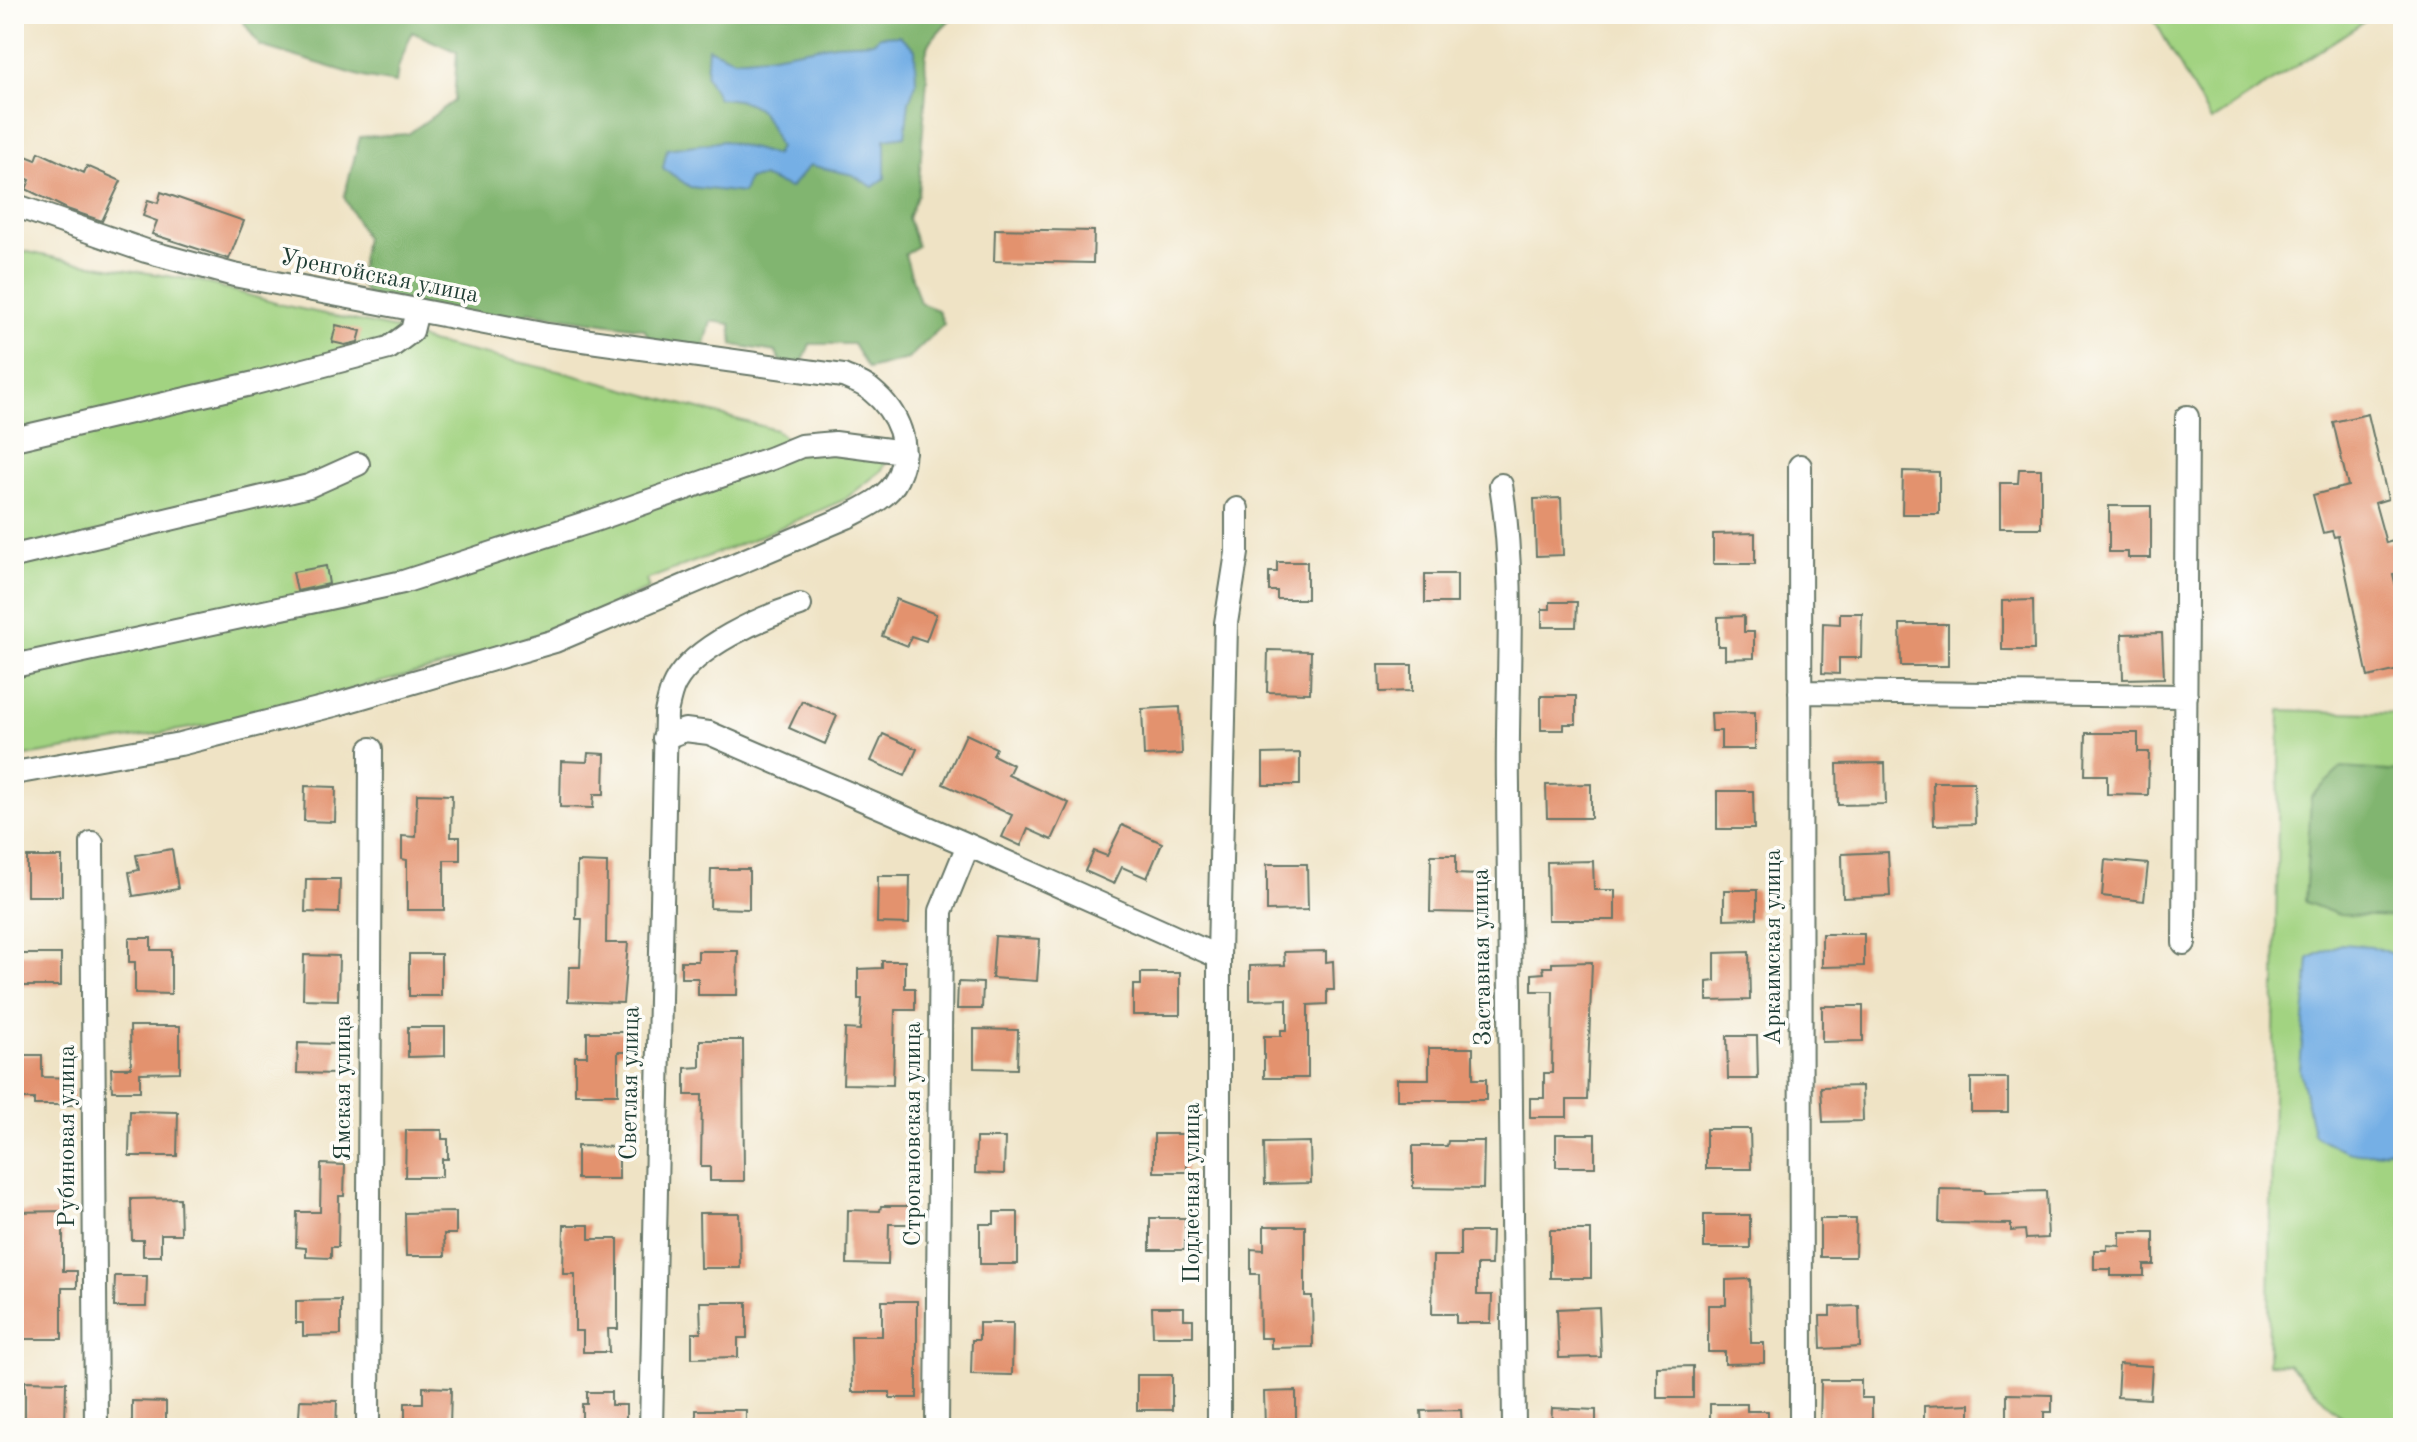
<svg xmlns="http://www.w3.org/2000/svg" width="2417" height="1442" viewBox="0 0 2417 1442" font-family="'Old Standard TT',serif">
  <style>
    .green { fill: #a2d381; stroke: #60885a; stroke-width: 2 }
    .forest { fill: #81b56f; stroke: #507952; stroke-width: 2 }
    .water { fill: #74afe5; stroke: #4a768c; stroke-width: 2 }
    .building { fill: #e3926e }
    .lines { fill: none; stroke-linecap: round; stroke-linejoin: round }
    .street-casing { stroke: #687767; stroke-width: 26 }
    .street { stroke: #fff; stroke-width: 22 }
    .labels { text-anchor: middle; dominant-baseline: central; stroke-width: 7; stroke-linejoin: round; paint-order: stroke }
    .street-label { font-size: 24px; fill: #1f3d34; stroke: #fdfcf7 }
  </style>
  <rect width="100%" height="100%" fill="#fdfcf7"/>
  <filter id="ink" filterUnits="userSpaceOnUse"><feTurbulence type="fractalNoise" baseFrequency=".0125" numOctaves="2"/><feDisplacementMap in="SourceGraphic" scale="16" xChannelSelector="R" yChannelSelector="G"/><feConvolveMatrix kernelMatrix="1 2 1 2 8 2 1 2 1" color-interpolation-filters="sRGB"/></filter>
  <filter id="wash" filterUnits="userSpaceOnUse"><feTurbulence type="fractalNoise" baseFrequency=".006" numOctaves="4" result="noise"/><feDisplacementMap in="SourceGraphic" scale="32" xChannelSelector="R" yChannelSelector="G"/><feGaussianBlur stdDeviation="1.8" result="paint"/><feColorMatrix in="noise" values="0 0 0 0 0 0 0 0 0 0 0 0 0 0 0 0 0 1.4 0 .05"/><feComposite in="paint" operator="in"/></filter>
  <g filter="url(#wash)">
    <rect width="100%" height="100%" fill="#efe3c5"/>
    <path class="green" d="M2151 14H2376L2211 121Z
      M14 249 70 261 200 281 282 305 401 330 429 342 558 371 776 430 802 452 889 456 881 471 844 500 751 540 646 580 649 589 616 602 618 608 441 667 220 723 14 758Z
      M2280 710 2403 714V1428H2352L2288 1364 2268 1363Z"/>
    <path class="forest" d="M238 14H956C934 36 920 45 927 78L918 194 908 218 917 246 905 255 920 303 938 310 944 324 908 359 868 369 853 344H810L801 365 781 362 776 352 733 345 731 324 711 321 704 349 651 341 644 329 528 312 520 327 374 303 358 282 365 237 344 197 360 137 408 134 454 101 457 52 412 32 398 68 396 83 367 78 260 46Z
      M2341 768 2403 772V917L2339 915 2305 902 2311 797Z"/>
    <path class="water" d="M899 35 915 49 916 83 909 102 905 136 885 139V178L873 187 853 175 810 165 790 188 762 177 748 179 743 193 690 187 663 168 667 149 724 141 775 155 779 147C762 108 761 101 718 98L706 76 708 48 734 59 767 56 835 44 873 42 880 36Z
      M2341 944 2371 946 2403 958V1144C2367 1160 2346 1155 2313 1134L2300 1070 2309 958Z"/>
    <g id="blocks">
      <path class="building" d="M39 152 84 173 87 166 121 181 102 221 67 209 26 189 30 180 17 174 26 156 36 160Z
        M161 192 244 221 229 259 152 234 157 221 143 216 148 200 158 203Z
        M995 229 1094 231 1093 263 994 261Z
        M336 325 361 331 358 342 345 345 332 342Z
        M2368 414 2388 499 2375 503 2386 543 2397 540 2403 566V572L2393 574 2403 617V669L2368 677 2338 536 2334 537 2332 531 2323 533 2313 495 2348 486 2333 422Z
        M2019 469H2041V528H2000V483H2018Z
        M1903 471 1939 472V514H1902Z
        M1561 498 1563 555 1536 556 1534 499Z
        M2109 506H2151V558H2128V552H2109Z
        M1755 533V564H1713V534Z
        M1277 562H1307V599H1277V591H1269V572H1277Z
        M326 566 329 584 297 591 293 572Z
        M1425 574H1457V603H1425Z
        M896 599 936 614 926 641 911 636 908 646 882 636Z
        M2033 600 2034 650H2002V601Z
        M1550 602H1577L1576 627H1542V609H1550Z
        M1840 613H1862L1861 658H1839V674L1822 673 1823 623 1840 624Z
        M1744 616V632H1754V658L1725 659V646H1718V617Z
        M1900 624H1948V666H1901Z
        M2162 633 2164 678 2123 679 2122 634Z
        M1268 650 1311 651 1310 693 1267 692Z
        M1379 665H1412V691L1380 692Z
        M1541 696H1576V724H1564V730H1541Z
        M802 701 837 716 825 744 789 728Z
        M1180 707 1182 754 1144 756 1142 709Z
        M1755 712V749H1721V731H1712L1711 713Z
        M2086 733H2138V752H2149L2148 795 2107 794V775H2085Z
        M883 734 917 749 905 776 871 761Z
        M966 734 996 748 993 755 1013 765 1008 775 1069 803 1052 840 1028 829 1021 846 1002 837 1012 815 943 784Z
        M588 753 605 754 604 794H594L593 808 560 807 561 761 587 762Z
        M1300 753V785H1263V754Z
        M1885 763 1886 804 1838 805 1837 764Z
        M1933 782H1974L1975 824 1934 825Z
        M1591 784V818H1547L1546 785Z
        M305 786 336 787 335 822 304 821Z
        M1717 791H1753L1754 829H1717Z
        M417 794 452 795 451 837H460V860H444V910H407V860L402 859V836L416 837Z
        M1122 825 1162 843 1147 878 1122 867 1114 884 1085 871 1094 851 1107 856Z
        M172 849 178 889 133 896 129 872 139 870 136 855Z
        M1888 852 1890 896 1843 898 1842 854Z
        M1431 855H1456V874L1477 875V913L1430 912Z
        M27 857H62V896H27Z
        M2105 860 2148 864 2144 901 2102 896Z
        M1593 861 1594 890H1615V920H1548L1547 862Z
        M577 862 607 863 606 943H628L623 1003 568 1001 569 967H580L582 919H576Z
        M1267 864H1307L1308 910 1267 911Z
        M711 869H749V909L710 908Z
        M878 876H910L909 924 877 923Z
        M306 879H340L339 913 305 912Z
        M1724 890H1757V918L1724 919Z
        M1822 934H1864V966L1822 967Z
        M995 936 1040 939 1037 981 992 978Z
        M129 938H151V950H171V994L135 993V962H129Z
        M698 951H738L737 995H698V978H681V961H698Z
        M1326 951V962L1333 961 1334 990H1327V1004L1308 1005V1078H1264V1036H1281V1030H1287V999L1250 1000V966L1285 965 1284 952Z
        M1749 952 1750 1000 1707 1001V982L1715 981V953Z
        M19 954H61V986H18Z
        M409 954H441V996H409Z
        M304 955 339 956 338 1000 303 999Z
        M882 961H905V988H915V1010H895L893 1085 843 1084 845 1029 860 1030 862 999H858V969L882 968Z
        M1592 962 1587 1100H1567V1117H1530V1098H1544V1073H1552L1553 991H1532V974L1544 973 1543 967H1552V963Z
        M1141 973H1180V1015H1133V985H1141Z
        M958 982 983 983 982 1009H957Z
        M1822 1006H1863V1041L1822 1042Z
        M130 1026H180V1072L140 1073V1091H112L111 1068H131Z
        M408 1027H445V1056L408 1057Z
        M974 1029 1018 1030 1017 1069 974 1068Z
        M587 1032H630V1052H618V1094H575V1056H587Z
        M1727 1036H1757L1758 1079H1728Z
        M700 1040H743L744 1181H710V1167H701L702 1095H685V1068L700 1067Z
        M298 1043 337 1044 336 1074 297 1073Z
        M1429 1048H1473V1079H1486V1100H1397V1079H1429Z
        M14 1055H42V1077L74 1078V1105H34V1099H14Z
        M1971 1078H2008V1112H1971Z
        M1862 1086 1863 1121 1823 1122 1821 1087Z
        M130 1111 178 1112 177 1156H129Z
        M1706 1129H1750L1751 1169H1706Z
        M406 1130H442V1139H448V1159H442V1177H405Z
        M1154 1134H1187V1172H1154Z
        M1556 1134H1595V1167H1556Z
        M976 1138H1005L1004 1174 975 1173Z
        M1448 1141H1484L1483 1189 1413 1188V1146H1447Z
        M1310 1142 1311 1183 1265 1184 1264 1143Z
        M577 1146 619 1147V1179H577Z
        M321 1164 345 1165 344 1196H339L338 1247H331V1258L306 1257V1248L296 1247 297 1212H320Z
        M1940 1189 1984 1190V1193L2046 1191 2048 1238 2026 1239 2025 1230 2011 1231V1224L1939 1223Z
        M180 1198 181 1234H161V1256H143V1240H132L131 1199Z
        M881 1206H910V1224H889L888 1265 847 1264 848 1210 880 1211Z
        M63 1211V1271H77V1288H62V1339H14L16 1212Z
        M456 1212V1234H444L445 1256H406L405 1213Z
        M994 1212H1018V1264H980V1224H994Z
        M699 1213H739L740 1268H700Z
        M1704 1215H1750V1248H1704Z
        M1150 1218H1185V1250H1150Z
        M1820 1219H1856L1855 1257H1820Z
        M564 1225H589V1239H618V1329H608L609 1352H583V1331H575V1274H563Z
        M1264 1226H1305V1296H1312L1313 1347 1271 1348V1338H1260L1259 1274H1251V1249L1264 1250Z
        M1550 1230H1591V1278H1550Z
        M1460 1232H1492L1491 1265H1477V1295H1492L1491 1323H1456V1314H1432L1433 1256H1460Z
        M2120 1232H2154V1265H2144V1276H2111V1269H2094V1250H2107V1245L2120 1246Z
        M115 1276H147L146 1307H114Z
        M1750 1279 1751 1343H1764V1363L1725 1364V1352H1708V1305H1726V1280Z
        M341 1300V1335L303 1336V1323H296V1301Z
        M882 1301H917V1398H890V1392H852L851 1336H882Z
        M700 1302H747V1338H738V1357L692 1358V1333H701Z
        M1859 1306 1860 1347 1821 1349 1820 1316H1830V1307Z
        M1152 1307H1184V1319H1193V1336H1153Z
        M1599 1307 1601 1357 1559 1358 1557 1309Z
        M979 1323H1013L1012 1375 971 1374 972 1340H979Z
        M2119 1364 2152 1366 2150 1399 2117 1397Z
        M1693 1366V1398H1657V1367Z
        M1137 1375H1172V1410H1137Z
        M1821 1380H1861V1398H1872V1428H1820Z
        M25 1381 66 1382 65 1428H25Z
        M423 1387 451 1388 450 1428H405V1403H423Z
        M1296 1391V1428H1265L1264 1392Z
        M587 1392H611V1405H626V1428H582V1404H587Z
        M2007 1394 2052 1395V1412H2044V1428H2007Z
        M300 1400 337 1401 336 1428H305V1417H299Z
        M132 1401 166 1402V1428H132Z
        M1710 1404H1747V1411H1768V1428H1710Z
        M1970 1404V1428H1924V1406Z
        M1552 1408 1596 1410V1428H1551Z
        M696 1410H746V1428H696Z
        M1461 1410 1462 1428H1422L1421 1411Z"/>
    </g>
  </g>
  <g filter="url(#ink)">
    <use href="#blocks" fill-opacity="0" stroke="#687767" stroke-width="2"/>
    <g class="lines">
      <g class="street-casing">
        <path id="street" d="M14 205 146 251 234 275 547 335 843 376C852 380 863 383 871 390 898 412 913 446 897 479 888 498 864 508 847 517L555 641 338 704 180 744 14 773
          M14 439 255 383 389 348 412 331 417 311
          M1800 466 1801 1428
          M1501 485C1517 584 1506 687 1508 787 1510 1001 1512 1214 1514 1428
          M14 556 309 486 358 464
          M14 666 403 582 595 520 772 458 801 446 835 443 904 452
          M1800 692 2186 696
          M664 738 685 730 709 733 968 845 1219 957
          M92 843 96 1428
          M2184 943 2187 417
          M368 1428 371 749
          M651 1428 666 713C668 704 670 692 675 683 695 646 762 617 800 605
          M937 1428 941 911 968 845
          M1219 1428V957L1226 623 1237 553V509"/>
      </g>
      <use href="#street" class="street"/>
    </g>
  </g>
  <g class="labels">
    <g class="street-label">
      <text transform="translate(379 277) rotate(11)">Уренгойская улица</text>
      <text transform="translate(1774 947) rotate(-90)">Аркаимская улица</text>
      <text transform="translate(1483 957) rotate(-91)">Заставная улица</text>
      <text transform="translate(631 1083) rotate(-89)">Светлая улица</text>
      <text transform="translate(344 1088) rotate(-90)">Ямская улица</text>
      <text transform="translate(914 1134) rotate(-90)">Строгановская улица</text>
      <text transform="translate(68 1136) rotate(-90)">Рубиновая улица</text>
      <text transform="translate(1193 1193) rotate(-90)">Подлесная улица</text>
    </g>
  </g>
  <rect width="2417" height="1442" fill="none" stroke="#fdfcf7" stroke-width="48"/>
</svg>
